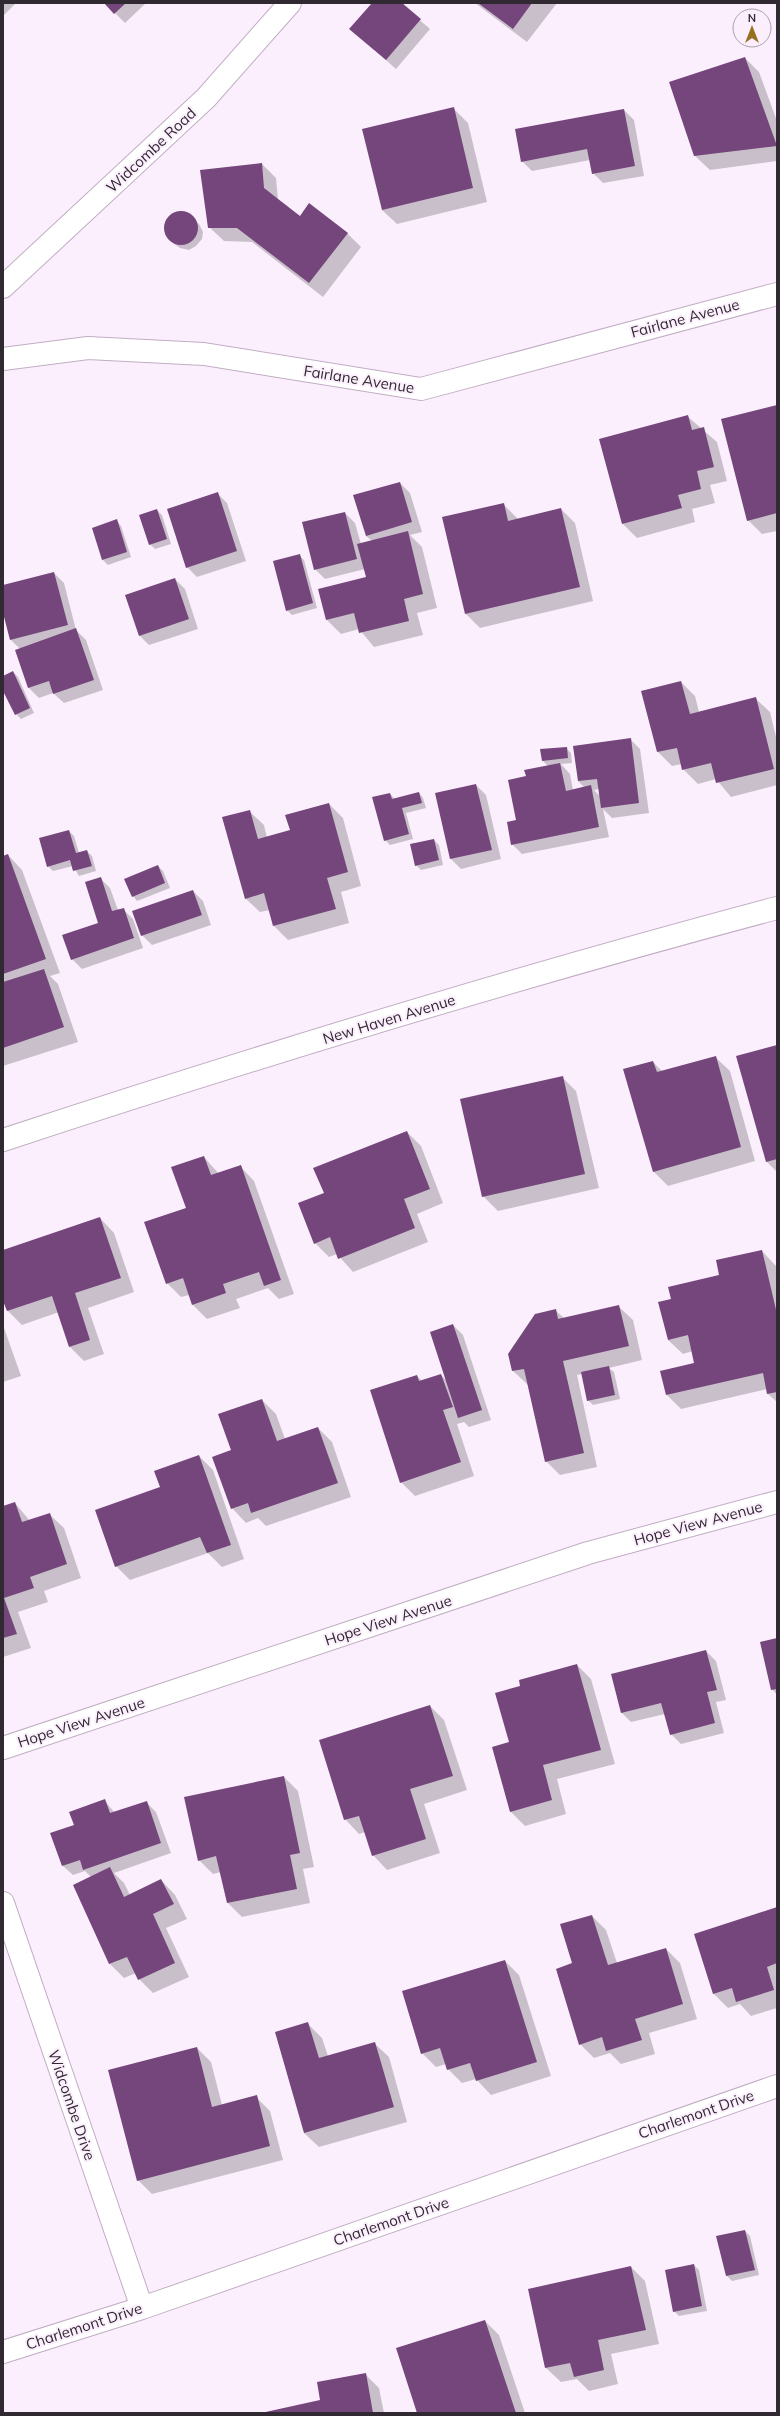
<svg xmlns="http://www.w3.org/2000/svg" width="780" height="2416" viewBox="0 0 780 2416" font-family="Mulish,sans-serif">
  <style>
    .shadow { fill: #0003; fill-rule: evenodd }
    .building { fill: #74467b }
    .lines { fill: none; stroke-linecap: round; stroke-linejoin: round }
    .minor-casing { stroke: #c1adc4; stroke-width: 24 }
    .minor { stroke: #fff; stroke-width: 22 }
    .labels { text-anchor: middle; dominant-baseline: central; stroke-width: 4; stroke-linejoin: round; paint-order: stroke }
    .street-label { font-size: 15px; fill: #312932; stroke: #fceffd }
  </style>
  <rect width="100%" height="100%" fill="#fceffd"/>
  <path class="shadow" d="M3 3H16L3 16Z
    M105 3H146L125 23Z
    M373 3H400L430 29 396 69 351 29Z
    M475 3H557L527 42Z
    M745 58 759 72 777 121V161L710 170 695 156 670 82Z
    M453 108 468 123 487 202 397 224 382 210Z
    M624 110 634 120 644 176 603 183 593 173 590 160 532 171 522 161Z
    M262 164 276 178 278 200 300 217 347 233 361 247 323 297 252 242 224 241 209 227Z
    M179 212 187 213 199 224 203 232 202 239 196 246 189 250 180 248 173 243 165 230 166 222 171 215Z
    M777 406V531L762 534 748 520Z
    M687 416 717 442 727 481 710 485 715 503 692 509 695 522 637 538 623 524Z
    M400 483 410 493 422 532 410 535 422 547 437 608 417 613 423 635 374 647 359 629 341 634 327 620 367 578 365 569 325 579 315 569 345 513 355 523 361 544 372 541 366 536Z
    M217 493 227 503 246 561 197 577 187 567Z
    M503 504 518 519 561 509 575 523 593 601 480 628 466 614Z
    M157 510 162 515 171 544 155 549 150 544Z
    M117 521 121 526 131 557 108 565 103 560 93 528Z
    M299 555 304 560 317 608 292 615 287 610Z
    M54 573 64 583 76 630 86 640 103 690 64 703 53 693 39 698 29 688 16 651 20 649 11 640 3 609V586Z
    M175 579 185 589 198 629 149 645 139 635Z
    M13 672 18 677 34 713 21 719 16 714 3 689V677Z
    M681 682 695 696 699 712 755 698 770 712 777 741V785L731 797 716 779 698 784 683 769 682 764 672 766 658 752 642 691Z
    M630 739 640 749 649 813 612 818 603 809 609 837 522 854 512 844 527 777 548 766 543 761 541 750 566 748 571 753 572 763 561 764 570 774 573 790 585 788 578 781ZM599 789 600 796 594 790Z
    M476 785 486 795 501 859 461 869 451 859Z
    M419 793 423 798 426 808 406 813 413 839 390 845 385 840 390 794 395 799Z
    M329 804 343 818 361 886 341 892 349 923 288 940 274 926 270 910 260 912 245 898 249 811 264 825 267 838 291 831Z
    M69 831 74 836 79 853 87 851 92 856 96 871 79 876 73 866 53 871 48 866Z
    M434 840 439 845 443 865 421 870 416 865Z
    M8 855 22 870 60 973 50 976 58 984 78 1042 3 1066V857Z
    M158 866 163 871 170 888 137 901 133 896Z
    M100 878 110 888 118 910 123 909 133 919 143 948 82 969 72 959 100 923Z
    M193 891 203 901 211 925 152 945 142 935Z
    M777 1046V1172L767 1162Z
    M715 1057 730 1071 755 1161 668 1186 654 1172 624 1070 653 1062 663 1072Z
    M562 1077 576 1091 599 1188 498 1211 483 1196Z
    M407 1132 421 1146 443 1203 417 1214 428 1242 353 1272 337 1254 329 1257 315 1243 325 1193Z
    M204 1157 219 1174 240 1166 254 1181 294 1294 279 1299 268 1288 236 1299 240 1308 207 1319 193 1305 189 1295 181 1297 167 1283 187 1208Z
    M100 1218 114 1233 134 1292 88 1308 104 1354 84 1361 70 1347 59 1312 22 1325 8 1311 3 1297V1251Z
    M762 1251 776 1266 777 1270V1402L768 1394 767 1389 681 1409 667 1395 696 1364 693 1351 683 1354 668 1340 672 1300 720 1276Z
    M618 1306 633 1320 642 1360 609 1368 614 1372 620 1399 593 1405 588 1400 582 1374 577 1375 597 1467 560 1475 546 1461 528 1385 513 1371 555 1310 564 1318Z
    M3 1325 21 1376 3 1382Z
    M453 1325 463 1335 491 1420 469 1427 464 1422 457 1424 474 1476 415 1496 401 1482 417 1376 422 1381 441 1375 447 1381Z
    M262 1400 276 1414 285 1439 318 1428 332 1442 351 1497 266 1526 258 1518 246 1523 232 1508 233 1451Z
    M199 1456 213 1470 244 1559 222 1567 208 1553 130 1580 116 1566 161 1487Z
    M15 1503 30 1521 49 1514 64 1528 81 1578 44 1591 48 1602 18 1612 31 1648 3 1657V1507Z
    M777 1639V1695L772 1689Z
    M706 1651 716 1661 726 1700 716 1702 724 1733 681 1744 671 1734 665 1714 631 1722 621 1712Z
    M577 1665 591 1679 615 1764 557 1779 566 1814 525 1826 511 1812 510 1743 521 1686Z
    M430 1706 444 1720 467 1790 424 1804 440 1853 387 1870 373 1855 365 1832 359 1834 345 1819Z
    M284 1777 298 1791 314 1867 303 1869 310 1903 242 1917 228 1903 221 1872 213 1874 199 1860Z
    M104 1800 115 1813 146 1802 156 1812 171 1853 114 1873 124 1883 130 1895 161 1880 175 1895 187 1919 166 1928 189 1977 153 1993 139 1979 136 1973 124 1978 110 1964 74 1885 91 1877 85 1871 73 1875 63 1866 75 1826Z
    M777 1908V2008L751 2016 740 2004 728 2008 714 1994 695 1935Z
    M592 1916 606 1930 617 1963 666 1949 680 1963 697 2019 649 2033 655 2054 621 2064 610 2053 594 2058 580 2044 574 1964Z
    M505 1961 519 1975 551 2076 491 2095 476 2079 462 2083 448 2069 446 2064 436 2067 422 2053Z
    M308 2024 322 2038 328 2056 374 2043 389 2057 407 2122 319 2147 304 2133Z
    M197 2048 211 2062 222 2105 256 2097 270 2111 283 2160 152 2194 138 2180Z
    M745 2231 750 2236 759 2275 732 2281 727 2276 717 2237Z
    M694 2265 699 2270 707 2311 679 2316 674 2311Z
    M631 2267 645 2281 659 2344 611 2354 618 2384 589 2391 577 2379 561 2382 546 2368Z
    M485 2321 499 2335 525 2413H418Z
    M365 2374 379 2388 384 2413H263L321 2401Z"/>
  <path class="building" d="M104 3H126L114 14Z
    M372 3H402L421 19 386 60 349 29Z
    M478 3H532L513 29Z
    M745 57 777 146 694 156 669 82Z
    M454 107 473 188 382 210 362 129Z
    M624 109 635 166 592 174 587 149 521 162 515 129Z
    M262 163 264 188 300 216 309 203 348 233 309 283 237 228H208L200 170Z
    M164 228a17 17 0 1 1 34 0a17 17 0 1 1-34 0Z
    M777 405V513L747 521 721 419Z
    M688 415 692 430 704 427 714 467 697 471 701 489 678 495 682 508 622 524 599 439Z
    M400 482 412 522 366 536 353 495Z
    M218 492 237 551 186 568 167 509Z
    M504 503 508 521 561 508 580 587 465 614 442 517Z
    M157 509 167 539 149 545 139 515Z
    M345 512 357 559 314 570 302 522Z
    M117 519 127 552 102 560 92 528Z
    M408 531 423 594 404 599 409 621 359 633 354 613 326 620 318 589 366 577 357 544Z
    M300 554 313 603 286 611 273 561Z
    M54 572 68 625 10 640 3 613V585Z
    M175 578 189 619 139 636 125 595Z
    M76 628 94 680 53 694 49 681 28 688 15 650Z
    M13 671 30 708 15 715 3 691V676Z
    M681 681 690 714 756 697 774 769 716 783 711 763 682 770 677 748 657 752 641 691Z
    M631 738 639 803 601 808 597 779 578 781 573 746Z
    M567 747 568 758 542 761 540 749Z
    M560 763 566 791 591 785 599 827 511 845 507 822 516 820 508 780 526 776 524 770Z
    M476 784 492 850 450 859 435 793Z
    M419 792 422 803 402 808 409 834 384 841 372 797 390 793 392 799Z
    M329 803 348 872 327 878 336 909 273 926 264 893 245 899 222 817 250 810 258 839 290 830 285 815Z
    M69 830 76 853 87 850 92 866 73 871 70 860 47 867 39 838Z
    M434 839 439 860 415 866 410 844Z
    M8 854 46 959 3 974V856Z
    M158 865 165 883 132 897 124 879Z
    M101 877 112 911 124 908 134 938 71 960 62 935 98 923 85 882Z
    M193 890 202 915 141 936 132 911Z
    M44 969 64 1027 3 1048V982Z
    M777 1045V1159L766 1162 736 1056Z
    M716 1056 741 1147 653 1172 623 1069 653 1061 657 1072Z
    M563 1076 585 1174 482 1197 460 1099Z
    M407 1131 430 1189 404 1199 415 1228 338 1259 330 1237 314 1244 298 1203 324 1193 313 1168Z
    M204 1156 211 1175 241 1165 281 1280 264 1286 259 1272 223 1284 226 1293 192 1305 183 1278 166 1284 144 1222 186 1208 171 1167Z
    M100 1217 121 1278 75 1293 90 1340 69 1347 52 1296 7 1311 3 1301V1250Z
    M762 1250 777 1314V1392L767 1394 763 1373 666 1395 660 1371 694 1363 688 1335 668 1340 658 1302 671 1299 668 1287 719 1275 716 1260Z
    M619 1305 629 1346 563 1361 584 1453 545 1462 524 1369 512 1371 508 1354 535 1314 556 1309 558 1319Z
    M453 1324 482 1410 458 1418 430 1332Z
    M609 1366 615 1395 587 1401 581 1372Z
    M441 1374 453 1407 443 1410 461 1462 400 1483 370 1390 417 1375 419 1381Z
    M262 1399 277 1441 318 1427 338 1483 251 1513 248 1503 231 1509 212 1457 231 1450 218 1414Z
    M199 1455 231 1545 207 1553 200 1537 115 1567 95 1510 160 1487 154 1471Z
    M15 1502 22 1522 50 1513 67 1564 30 1577 34 1588 4 1598 17 1634 3 1638V1506Z
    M777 1638V1689L771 1690 760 1642Z
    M706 1650 717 1690 707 1692 715 1723 670 1735 661 1703 621 1713 611 1674Z
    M577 1664 601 1750 543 1765 552 1800 510 1812 492 1747 509 1742 495 1693 520 1686 519 1680Z
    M430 1705 453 1776 410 1789 426 1839 372 1856 359 1816 344 1820 319 1740Z
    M284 1776 300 1853 290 1855 297 1889 227 1903 216 1856 198 1861 184 1797Z
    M105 1799 110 1813 147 1801 161 1843 83 1870 80 1860 62 1866 50 1833 74 1825 69 1812Z
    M110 1867 124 1897 161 1879 174 1904 153 1914 175 1963 138 1980 127 1957 109 1964 73 1885Z
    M777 1907V1963L767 1967 774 1990 736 2002 732 1988 713 1994 694 1934Z
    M592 1915 608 1965 666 1948 683 2004 635 2019 642 2040 606 2051 602 2037 579 2045 556 1969 572 1963 560 1924Z
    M505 1960 537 2062 476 2081 470 2063 447 2070 440 2048 421 2054 402 1991Z
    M308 2022 319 2058 375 2042 394 2107 304 2133 275 2032Z
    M197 2047 212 2107 257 2095 270 2146 137 2181 108 2070Z
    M745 2230 755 2270 726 2276 716 2236Z
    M694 2264 702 2306 673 2312 665 2270Z
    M631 2266 646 2330 598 2340 604 2370 574 2377 570 2363 545 2368 528 2289Z
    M485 2320 516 2413H417L396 2348Z
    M366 2373 373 2413H261L320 2400 317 2382Z"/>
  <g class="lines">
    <g class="minor-casing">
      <path id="minor" d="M3 287 206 98 290 3
        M3 359 88 348 204 354 421 389 777 294
        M3 1140C259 1056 517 977 777 908
        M3 1748 588 1553 777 1502
        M3 1903 142 2308
        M3 2352 142 2308 777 2086"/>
    </g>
    <use href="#minor" class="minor"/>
  </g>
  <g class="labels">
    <g class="street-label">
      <text transform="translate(151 150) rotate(-43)">Widcombe Road</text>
      <text transform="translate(685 318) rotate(-15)">Fairlane Avenue</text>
      <text transform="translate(359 379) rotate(9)">Fairlane Avenue</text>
      <text transform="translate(389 1019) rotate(-17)">New Haven Avenue</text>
      <text transform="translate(698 1523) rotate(-15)">Hope View Avenue</text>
      <text transform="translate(388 1620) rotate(-18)">Hope View Avenue</text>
      <text transform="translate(81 1722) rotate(-18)">Hope View Avenue</text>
      <text transform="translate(72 2105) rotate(71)">Widcombe Drive</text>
      <text transform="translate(696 2114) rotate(-19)">Charlemont Drive</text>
      <text transform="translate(391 2221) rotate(-19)">Charlemont Drive</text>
      <text transform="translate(84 2326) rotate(-18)">Charlemont Drive</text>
    </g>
  </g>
  <rect width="780" height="2416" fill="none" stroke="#312932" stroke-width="8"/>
  <g transform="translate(752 28)"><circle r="19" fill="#fceffd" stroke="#aba0ac"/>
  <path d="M0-3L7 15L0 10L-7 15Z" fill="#96701a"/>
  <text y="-6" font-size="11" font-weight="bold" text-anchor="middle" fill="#312932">N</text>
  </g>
</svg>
